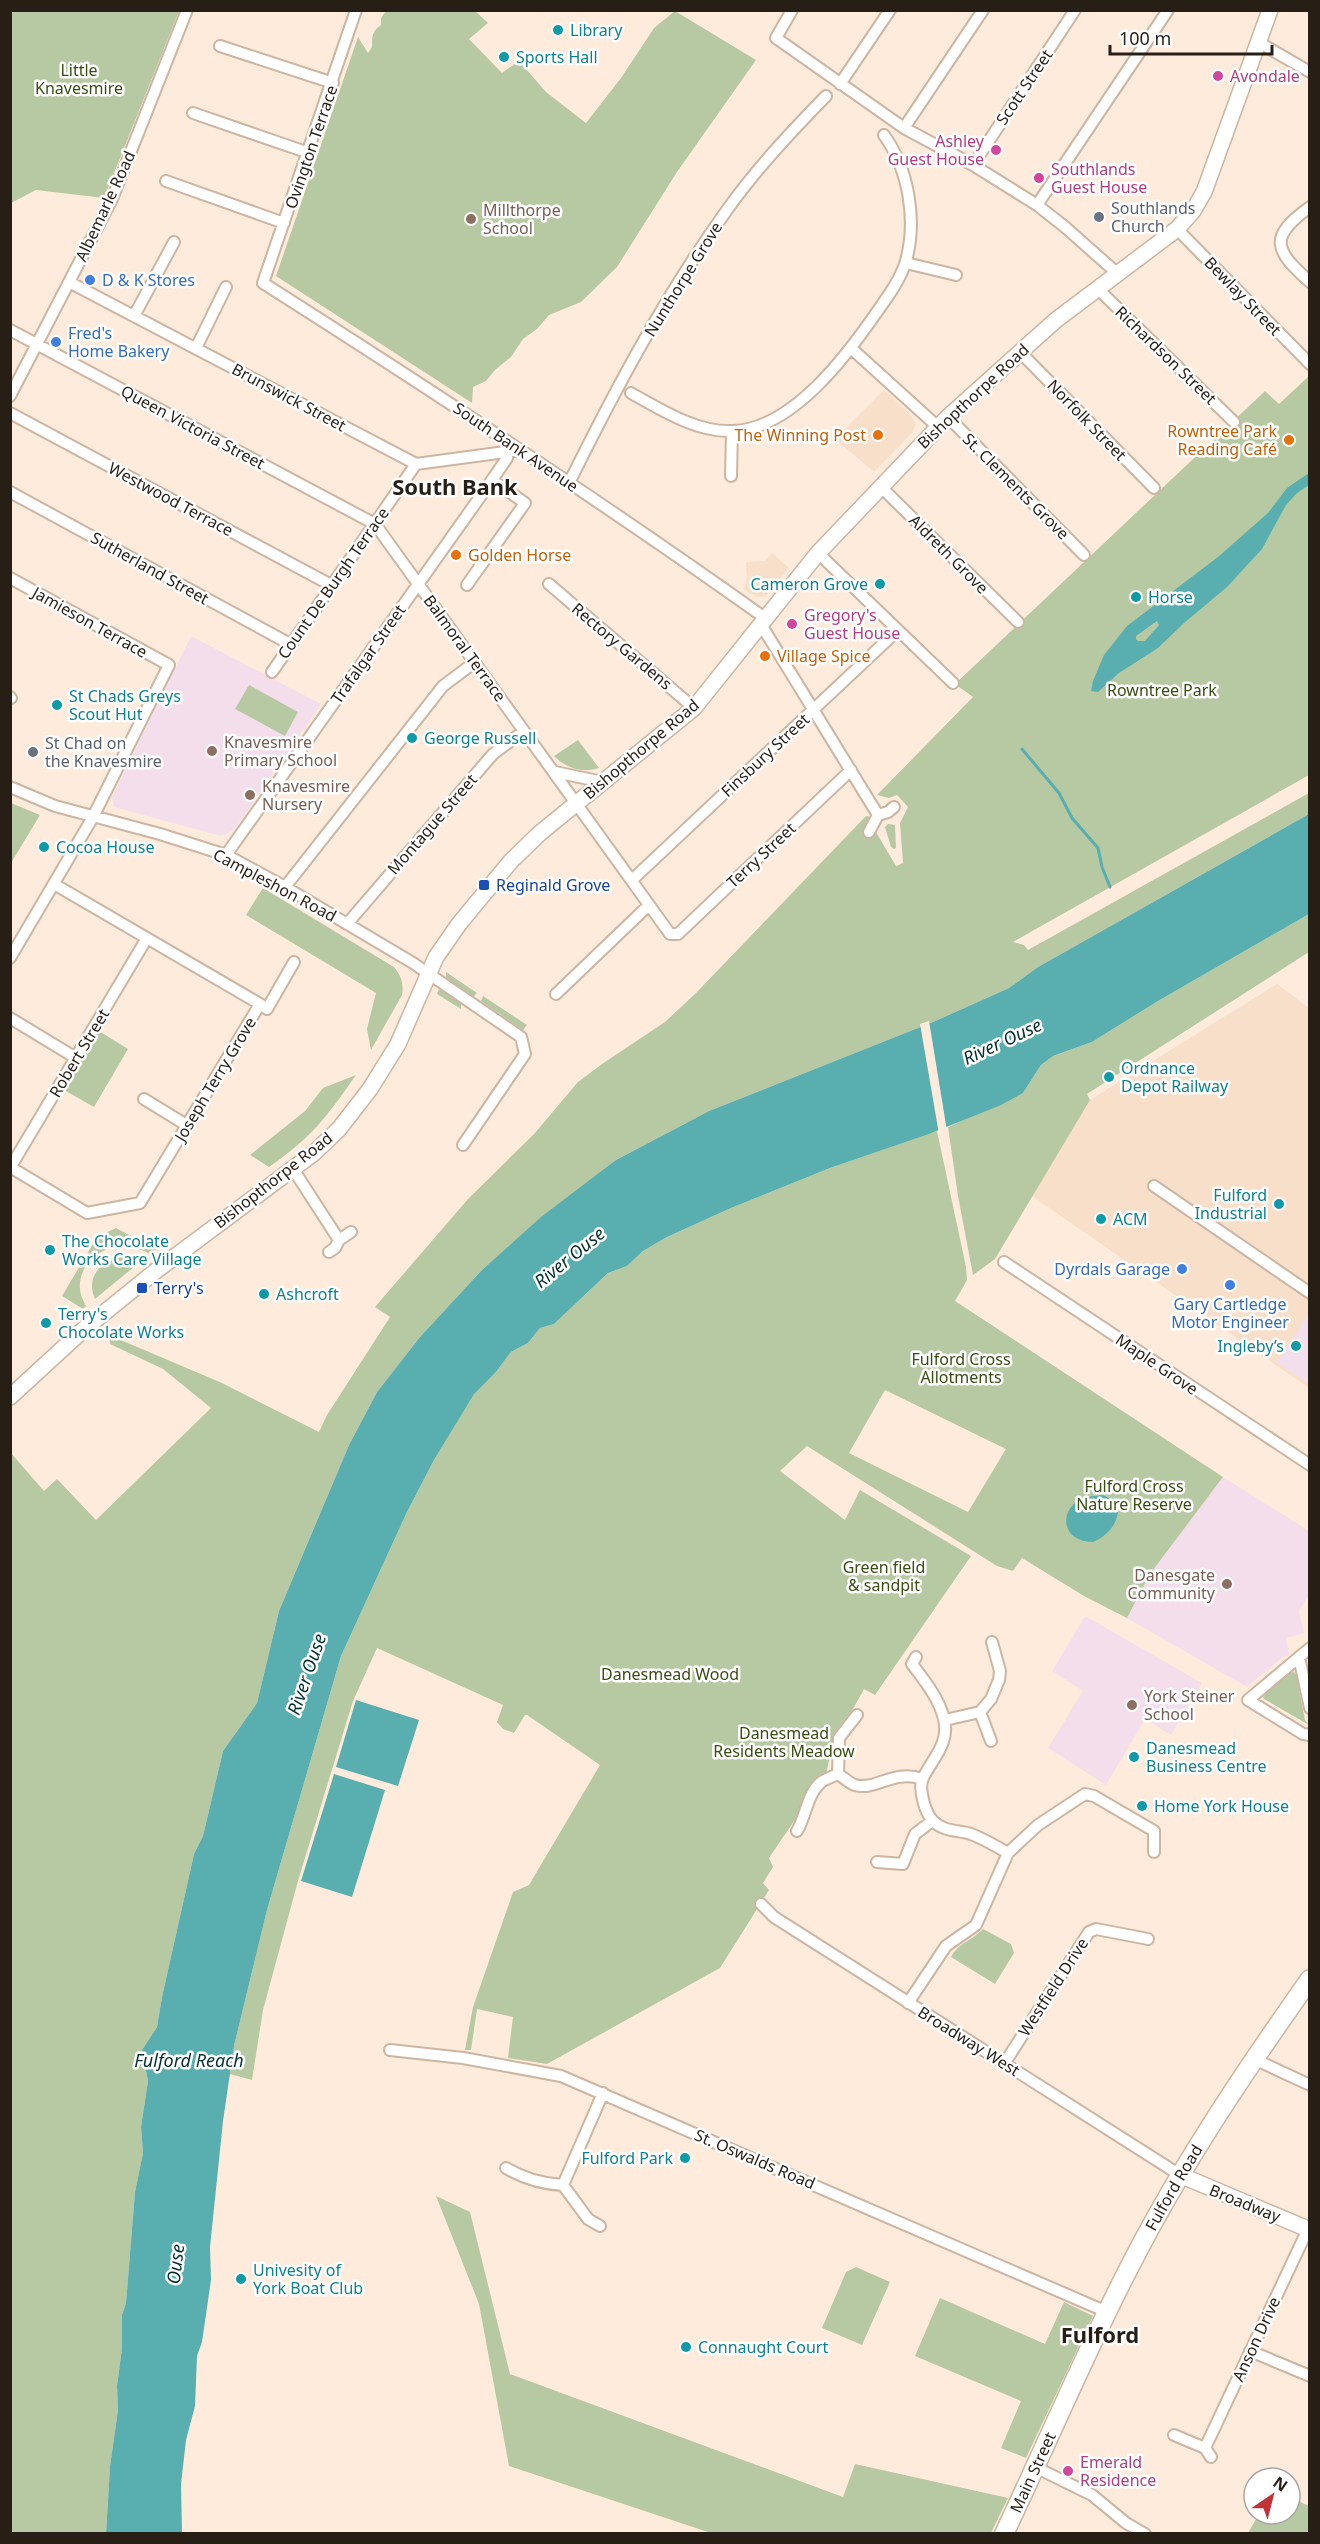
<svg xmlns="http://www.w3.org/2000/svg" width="1320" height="2544" viewBox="0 0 1320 2544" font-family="'Noto Sans',sans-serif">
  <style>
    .built { fill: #f7dfca }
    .industrial { fill: #f3deed }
    .education { fill: #f4deec }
    .green { fill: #b7c9a2; fill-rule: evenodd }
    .water { fill: #59aeb0; fill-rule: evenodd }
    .pier { fill: #ffebdb }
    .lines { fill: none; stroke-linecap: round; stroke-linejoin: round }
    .stream { stroke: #59aeb0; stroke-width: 3 }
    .street-casing { stroke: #ccb5a1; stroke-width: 14 }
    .secondary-casing { stroke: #ccb5a1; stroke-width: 18 }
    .primary-casing { stroke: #ccb5a1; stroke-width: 21 }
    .street { stroke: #fff; stroke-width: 10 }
    .secondary { stroke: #fff; stroke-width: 15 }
    .primary { stroke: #fff; stroke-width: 18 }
    .culture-dot { fill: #0f9aa8; stroke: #fff; stroke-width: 2 }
    .hotel-dot { fill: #d1479c; stroke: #fff; stroke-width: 2 }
    .worship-dot { fill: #6b7280; stroke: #fff; stroke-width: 2 }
    .education-dot { fill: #8d6e63; stroke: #fff; stroke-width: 2 }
    .shop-dot { fill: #3f7fe0; stroke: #fff; stroke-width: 2 }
    .food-dot { fill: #e8710a; stroke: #fff; stroke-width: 2 }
    .transit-dot { fill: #1a4fb4; stroke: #fff; stroke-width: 2 }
    .labels { text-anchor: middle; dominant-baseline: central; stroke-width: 5; stroke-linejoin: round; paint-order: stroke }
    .culture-label { font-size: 16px; fill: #0d838f; stroke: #fff; text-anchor: start }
    .park-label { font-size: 16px; fill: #374e11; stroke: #fff }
    .hotel-label { font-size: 16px; fill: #b23c85; stroke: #fff; text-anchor: start }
    .street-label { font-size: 16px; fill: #271e16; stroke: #fff }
    .worship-label { font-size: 16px; fill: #5b616d; stroke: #fff; text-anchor: start }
    .education-label { font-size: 16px; fill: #785e54; stroke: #fff; text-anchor: start }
    .shop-label { font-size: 16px; fill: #366cbe; stroke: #fff; text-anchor: start }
    .food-label { font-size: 16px; fill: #c56008; stroke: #fff; text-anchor: end }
    .transit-label { font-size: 16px; fill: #164399; stroke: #fff; text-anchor: start }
    .water-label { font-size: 18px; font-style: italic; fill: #053032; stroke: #fff }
    .district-label { font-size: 22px; font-weight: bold; fill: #271e16; stroke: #fff }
  </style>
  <rect width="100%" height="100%" fill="#ffebdb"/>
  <path class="built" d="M884 390 910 414 916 424 912 433 874 472 835 439Z
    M772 553 789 568 766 596 756 597 743 589 747 582 746 562 765 561Z
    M1277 984 1309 1008V1388L1032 1196 1090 1100Z"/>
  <path class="industrial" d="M1309 1314 1310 1378 1307 1383 1277 1362Z"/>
  <path class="education" d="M191 636 321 704 234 830 221 836 114 807 112 797Z
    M1223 1477 1309 1531V1595L1299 1611 1304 1633 1286 1638 1289 1655 1283 1657 1247 1687 1127 1618 1150 1574Z
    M1085 1616 1202 1683 1171 1735 1145 1719 1106 1785 1048 1748 1083 1691 1052 1671Z"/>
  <path class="green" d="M11 10 179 11 104 198 36 190 11 203Z
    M402 10 475 11 488 23 469 39 502 73 519 61 546 92 586 123 621 78 654 28 675 11 756 60 677 172 617 267 581 302 549 315 537 329 523 339 511 357 495 370 486 381 473 387 472 403 276 276 358 37 368 53 372 47C372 36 372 31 381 25V18L385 12Z
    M1309 376V775L1013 942 1024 945 1028 950 1309 793V814L1038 967 1009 988 933 1022 709 1111 616 1160 481 1271 420 1337 377 1392 349 1445 279 1611 257 1703 223 1751 203 1836 194 1854 162 1997 157 2027 142 2050 148 2081 141 2127 143 2153 135 2192 126 2303 122 2315V2348L117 2386 118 2410 110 2466 106 2533H11L10 1452 44 1491 57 1479 96 1520 211 1408 163 1369 110 1344 109 1335 222 1383 319 1432 327 1415 390 1317 375 1307 468 1199 534 1134 578 1082 602 1064 665 1022 696 993 866 816 871 817 870 822 896 866 903 863 900 823 908 807 897 795 889 798 877 795 973 697 955 684 1265 391 1279 404Z
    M249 685 298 712 285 736 235 709Z
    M578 740 599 768C583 773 567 769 554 756Z
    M11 803 40 815 11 863Z
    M888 824 895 825 896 848 894 849 891 847 885 827Z
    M263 888 394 967C401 975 404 984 402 995L371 1050 367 1029 376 993 246 915Z
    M1309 914V952L1087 1094 1090 1100 995 1259 973 1275 958 1196 948 1127 1023 1093 1041 1065 1053 1056 1092 1042 1158 1001Z
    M446 972 477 993 473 997 446 978Z
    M439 989 461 1002V1009L437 994Z
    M483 996 527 1025 523 1030 481 1001Z
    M99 1031 128 1049 94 1107 64 1090Z
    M356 1075C326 1118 312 1137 269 1167L250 1155 305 1111 323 1088Z
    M937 1131 966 1267 967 1280 955 1301 1223 1477 1150 1574 1127 1618 1084 1596 1022 1558 1013 1571 997 1566 807 1446 780 1471 845 1520 860 1490 971 1556 875 1695 864 1689 853 1709 836 1731 826 1774 769 1858 773 1867 763 1883 769 1890 720 1968 547 2064 508 2058 513 2017 477 2009 471 2050H465L473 2007 513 1892 529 1885 600 1765 527 1715H525L514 1733 503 1729 497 1722 503 1705 377 1648 353 1701 298 1881 263 2010 252 2080 230 2074 234 2046 267 1910 341 1656 407 1512 434 1460 474 1393 496 1372 511 1352 528 1343 540 1328 554 1324 608 1273 627 1266 643 1251 667 1237 731 1208 830 1168ZM885 1390 1006 1449 968 1512 849 1453Z
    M116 1228 156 1249 150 1254C143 1250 135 1247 127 1246 95 1244 67 1276 86 1306L83 1309 62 1296 97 1237Z
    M123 1257 140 1262 95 1299C85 1276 101 1261 123 1257Z
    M1294 1672 1301 1682 1298 1684 1305 1720 1309 1725 1264 1699 1263 1697 1284 1674Z
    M983 1929 1011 1944 1014 1953 995 1984 951 1957C958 1943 973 1940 983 1929Z
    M436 2196 470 2212 510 2374 843 2497 855 2464 1008 2498 991 2533H711L509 2466 479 2304Z
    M856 2267 890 2282 862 2345 822 2328 846 2272Z
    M940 2298 1045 2344 1064 2302 1093 2316 1026 2458 1001 2448 1021 2401 915 2356Z
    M1290 2497 1309 2506V2533H1248L1259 2514H1290Z"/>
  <path class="water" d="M1309 473V485L1297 493 1286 505 1262 549 1227 587 1184 623 1158 648 1119 673 1098 692 1091 691 1093 681 1104 655 1127 626 1218 557 1268 513 1287 488ZM1157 621 1159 625 1145 641H1138L1136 639V636Z
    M1309 814V914L1158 1001 1092 1042 1053 1056 1041 1065 1023 1093 1001 1105 929 1134 830 1168 731 1208 667 1237 643 1251 627 1266 608 1273 554 1324 540 1328 528 1343 511 1352 496 1372 474 1394 434 1460 407 1512 341 1656 267 1910 234 2046 223 2121 210 2247 211 2280 202 2342 197 2356 195 2406 186 2440 181 2484 182 2533 106 2534 110 2466 118 2410 117 2386 122 2348V2315L126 2303 135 2192 143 2153 141 2127 148 2081 142 2050 157 2027 162 1997 194 1854 203 1836 223 1751 257 1703 279 1611 349 1445 377 1392 420 1337 481 1271 541 1217 616 1160 709 1111 933 1022 1009 988 1038 967Z
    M1103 1495 1117 1503C1122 1520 1108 1536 1093 1542 1063 1542 1058 1513 1079 1500 1086 1496 1096 1496 1103 1495Z
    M356 1700 419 1720 398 1786 336 1767Z
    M334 1774 385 1790 352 1897 301 1881Z"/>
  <path class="pier" d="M929 1021 947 1131 939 1134 920 1024Z"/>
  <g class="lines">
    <path class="stream" d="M1022 749 1059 793 1072 818 1098 848 1102 867 1110 887"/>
    <g class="street-casing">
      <path id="street" d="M356 10 263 283C433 391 601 501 765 618
        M792 10 776 38 904 128 973 165 1037 205 1065 227 1118 274
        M1258 42 1310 72
        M220 46 333 83
        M840 84 890 10
        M193 113 309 153
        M904 128 983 10
        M973 165 1075 10
        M166 181 284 223
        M1037 205 1168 10
        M1310 207C1268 237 1274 250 1310 282
        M1177 229 1310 364
        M906 263 956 275
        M69 282 416 464 520 450
        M1098 289 1234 422
        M134 316 174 242
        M10 330 375 524 670 934H678L851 770
        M196 348 226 287
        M852 349 938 427
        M1020 352 1154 488
        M631 393C661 410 698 433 733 431 793 429 848 354 879 309 889 295 901 278 906 261 917 220 909 170 884 135
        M10 396 112 199 187 10
        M10 413 331 585
        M948 417 1084 555
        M731 476 732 431
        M569 483C616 388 665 296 727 210 756 169 791 132 826 96
        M880 486 1018 622
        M10 492 290 644
        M818 553 953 683
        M10 578 169 665 93 817 10 958
        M549 584 694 708
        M467 585 525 503 492 480
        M760 623 878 815
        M272 672 416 464
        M10 697 11 698
        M555 772 603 782
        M10 787 55 806 160 834 226 855 285 887 413 963 521 1037 525 1054 463 1145
        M869 832 878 815 888 812 894 807
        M226 855 492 480 507 458 506 451
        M632 880 898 630
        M285 887 443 686 475 662
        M347 924 493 754 524 731
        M556 994 649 905
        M260 1004 267 1009 294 962
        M10 1018 76 1058
        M144 1099 188 1126
        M10 1167 87 1213 140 1203 260 1004 54 884
        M10 1168 147 938
        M293 1169 339 1240 351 1232
        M1154 1186 1310 1293
        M329 1252 335 1248 339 1240
        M1004 1262 1310 1465
        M1310 1648 1248 1700 1303 1734 1310 1735
        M916 1657 912 1664C924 1680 939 1698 944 1719 950 1744 932 1759 923 1778 918 1788 925 1813 933 1821 944 1832 958 1830 971 1834 984 1839 996 1846 1008 1853
        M1299 1657 1310 1708
        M980 1712 991 1741
        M857 1715 839 1738 838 1774C843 1777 849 1783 855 1785 876 1791 893 1769 922 1779
        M945 1720 980 1712 991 1699 999 1680 1000 1671 992 1642
        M797 1831C806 1816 807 1795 820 1783 824 1779 832 1777 838 1774
        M877 1862 903 1864 915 1834 932 1821
        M761 1904 774 1917 1180 2175
        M908 2003 946 1946 976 1925 1008 1853 1038 1825 1085 1794 1094 1796 1154 1831V1852
        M390 2050 463 2058 561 2076 1107 2312
        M1254 2059 1310 2085
        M1004 2064 1089 1932 1096 1929 1148 1939
        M506 2168C523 2178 543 2184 563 2185
        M600 2226 588 2219 563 2185 603 2093
        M1250 2351 1310 2376
        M1174 2435 1205 2448 1211 2457
        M1205 2448 1308 2229
        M1035 2467 1092 2495 1126 2523 1145 2534"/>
    </g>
    <g class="secondary-casing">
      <path id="secondary" d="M10 1397 83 1330 157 1270 314 1153 339 1129 370 1089 398 1044 436 957 459 924 511 861 540 833 694 708 818 553 948 417 1056 320 1177 229 1193 211 1204 192 1270 10
        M1180 2175 1310 2230"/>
    </g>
    <g class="primary-casing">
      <g id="primary">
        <path id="s1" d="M1004 2534C1050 2437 1092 2337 1142 2243 1191 2151 1250 2064 1310 1979"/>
      </g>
    </g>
    <use href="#street" class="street"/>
    <use href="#secondary" class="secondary"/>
    <use href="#primary" class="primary"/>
  </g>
  <g class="culture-dot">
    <circle cx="558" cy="30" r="6"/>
    <circle cx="504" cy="57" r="6"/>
    <circle cx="880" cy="584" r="6"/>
    <circle cx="1136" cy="597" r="6"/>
    <circle cx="57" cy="705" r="6"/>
    <circle cx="412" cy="738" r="6"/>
    <circle cx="44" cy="847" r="6"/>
    <circle cx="1109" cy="1077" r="6"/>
    <circle cx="1279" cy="1204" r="6"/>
    <circle cx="1101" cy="1219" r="6"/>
    <circle cx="50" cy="1250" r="6"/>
    <circle cx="264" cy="1294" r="6"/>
    <circle cx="46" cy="1323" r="6"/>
    <circle cx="1296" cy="1346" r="6"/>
    <circle cx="1134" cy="1757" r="6"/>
    <circle cx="1142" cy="1806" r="6"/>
    <circle cx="685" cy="2158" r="6"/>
    <circle cx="241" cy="2279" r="6"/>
    <circle cx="686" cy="2347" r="6"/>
  </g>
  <g class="hotel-dot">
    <circle cx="1218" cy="76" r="6"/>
    <circle cx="996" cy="150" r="6"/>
    <circle cx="1039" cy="178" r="6"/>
    <circle cx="792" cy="624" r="6"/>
    <circle cx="1068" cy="2471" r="6"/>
  </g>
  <g class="worship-dot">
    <circle cx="1099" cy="217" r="6"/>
    <circle cx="33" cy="752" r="6"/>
  </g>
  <g class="education-dot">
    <circle cx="471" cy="219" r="6"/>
    <circle cx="212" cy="751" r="6"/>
    <circle cx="250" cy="795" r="6"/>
    <circle cx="1227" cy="1584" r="6"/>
    <circle cx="1132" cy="1705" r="6"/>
  </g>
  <g class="shop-dot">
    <circle cx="90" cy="280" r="6"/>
    <circle cx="56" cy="342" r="6"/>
    <circle cx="1182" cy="1269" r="6"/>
    <circle cx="1230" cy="1285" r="6"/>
  </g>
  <g class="food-dot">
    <circle cx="878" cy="435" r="6"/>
    <circle cx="1289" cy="440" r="6"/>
    <circle cx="456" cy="555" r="6"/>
    <circle cx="765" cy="656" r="6"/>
  </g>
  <g class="transit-dot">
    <rect x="478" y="879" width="12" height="12" rx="3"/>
    <rect x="136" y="1282" width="12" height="12" rx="3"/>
  </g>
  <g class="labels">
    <g class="culture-label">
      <text x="570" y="30">Library</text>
      <text x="516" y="57">Sports Hall</text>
      <text x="868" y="584" text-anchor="end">Cameron Grove</text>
      <text x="1148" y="597">Horse</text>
      <text x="69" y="696">St Chads Greys<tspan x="69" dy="18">Scout Hut</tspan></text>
      <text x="424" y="738">George Russell</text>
      <text x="56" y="847">Cocoa House</text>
      <text x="1121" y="1068">Ordnance<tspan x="1121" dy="18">Depot Railway</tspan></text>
      <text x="1267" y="1195" text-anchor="end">Fulford<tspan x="1267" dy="18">Industrial</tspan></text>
      <text x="1113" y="1219">ACM</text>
      <text x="62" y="1241">The Chocolate<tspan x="62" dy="18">Works Care Village</tspan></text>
      <text x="276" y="1294">Ashcroft</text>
      <text x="58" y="1314">Terry's<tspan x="58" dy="18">Chocolate Works</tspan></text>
      <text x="1284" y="1346" text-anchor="end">Ingleby’s</text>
      <text x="1146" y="1748">Danesmead<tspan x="1146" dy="18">Business Centre</tspan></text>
      <text x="1154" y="1806">Home York House</text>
      <text x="673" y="2158" text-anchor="end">Fulford Park</text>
      <text x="253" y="2270">Univesity of<tspan x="253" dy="18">York Boat Club</tspan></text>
      <text x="698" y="2347">Connaught Court</text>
    </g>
    <g class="park-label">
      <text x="79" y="70">Little<tspan x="79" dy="18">Knavesmire</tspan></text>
      <text x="1162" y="690">Rowntree Park</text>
      <text x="961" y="1359">Fulford Cross<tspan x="961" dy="18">Allotments</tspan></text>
      <text x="1134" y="1486">Fulford Cross<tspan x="1134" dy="18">Nature Reserve</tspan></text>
      <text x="884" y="1567">Green field<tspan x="884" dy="18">&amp; sandpit</tspan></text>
      <text x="670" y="1674">Danesmead Wood</text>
      <text x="784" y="1733">Danesmead<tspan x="784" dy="18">Residents Meadow</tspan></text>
    </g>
    <g class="hotel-label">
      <text x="1230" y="76">Avondale</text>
      <text x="984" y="141" text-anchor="end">Ashley<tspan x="984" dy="18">Guest House</tspan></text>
      <text x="1051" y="169">Southlands<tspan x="1051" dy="18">Guest House</tspan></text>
      <text x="804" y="615">Gregory's<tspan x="804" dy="18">Guest House</tspan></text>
      <text x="1080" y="2462">Emerald<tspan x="1080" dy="18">Residence</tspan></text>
    </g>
    <g class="street-label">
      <text transform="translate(1024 87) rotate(-56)">Scott Street</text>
      <text transform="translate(311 147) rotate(-71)">Ovington Terrace</text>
      <text transform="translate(105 206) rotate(-65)">Albemarle Road</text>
      <text transform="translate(683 279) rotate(-58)">Nunthorpe Grove</text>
      <text transform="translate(1243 296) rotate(46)">Bewlay Street</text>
      <text transform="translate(1166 355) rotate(44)">Richardson Street</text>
      <text transform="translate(973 396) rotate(-43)">Bishopthorpe Road</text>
      <text transform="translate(289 397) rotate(28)">Brunswick Street</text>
      <text transform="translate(1087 420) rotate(46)">Norfolk Street</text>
      <text transform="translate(193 427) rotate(28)">Queen Victoria Street</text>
      <text transform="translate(516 447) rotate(34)">South Bank Avenue</text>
      <text transform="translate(1016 486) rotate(45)">St. Clements Grove</text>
      <text transform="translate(171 499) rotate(28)">Westwood Terrace</text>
      <text transform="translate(949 554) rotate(45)">Aldreth Grove</text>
      <text transform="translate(150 568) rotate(29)">Sutherland Street</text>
      <text transform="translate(333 583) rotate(-55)">Count De Burgh Terrace</text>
      <text transform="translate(90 622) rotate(29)">Jamieson Terrace</text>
      <text transform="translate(622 646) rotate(40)">Rectory Gardens</text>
      <text transform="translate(465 648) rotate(54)">Balmoral Terrace</text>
      <text transform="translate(368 654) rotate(-55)">Trafalgar Street</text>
      <text transform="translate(641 749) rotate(-40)">Bishopthorpe Road</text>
      <text transform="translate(765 755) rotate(-43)">Finsbury Street</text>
      <text transform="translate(432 824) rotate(-49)">Montague Street</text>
      <text transform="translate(761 855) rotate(-43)">Terry Street</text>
      <text transform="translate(275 885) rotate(28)">Campleshon Road</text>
      <text transform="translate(79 1053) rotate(-59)">Robert Street</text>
      <text transform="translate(215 1079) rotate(-59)">Joseph Terry Grove</text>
      <text transform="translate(273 1180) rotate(-38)">Bishopthorpe Road</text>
      <text transform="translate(1157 1364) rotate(34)">Maple Grove</text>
      <text transform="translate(1053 1987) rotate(-57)">Westfield Drive</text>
      <text transform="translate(969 2041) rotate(32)">Broadway West</text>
      <text transform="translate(755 2159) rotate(23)">St. Oswalds Road</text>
      <text stroke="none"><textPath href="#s1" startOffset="386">Fulford Road</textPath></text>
      <text transform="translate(1245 2203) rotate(22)">Broadway</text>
      <text transform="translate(1256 2339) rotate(-65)">Anson Drive</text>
      <text stroke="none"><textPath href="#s1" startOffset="68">Main Street</textPath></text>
    </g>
    <g class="worship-label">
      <text x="1111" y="208">Southlands<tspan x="1111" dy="18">Church</tspan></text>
      <text x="45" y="743">St Chad on<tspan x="45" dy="18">the Knavesmire</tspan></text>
    </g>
    <g class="education-label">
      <text x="483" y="210">Millthorpe<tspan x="483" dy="18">School</tspan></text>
      <text x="224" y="742">Knavesmire<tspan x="224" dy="18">Primary School</tspan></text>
      <text x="262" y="786">Knavesmire<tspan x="262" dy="18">Nursery</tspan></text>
      <text x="1215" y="1575" text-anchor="end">Danesgate<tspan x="1215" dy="18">Community</tspan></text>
      <text x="1144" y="1696">York Steiner<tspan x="1144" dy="18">School</tspan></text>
    </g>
    <g class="shop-label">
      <text x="102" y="280">D &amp; K Stores</text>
      <text x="68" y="333">Fred's<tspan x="68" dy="18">Home Bakery</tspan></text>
      <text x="1170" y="1269" text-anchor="end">Dyrdals Garage</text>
      <text x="1230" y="1304" text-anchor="middle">Gary Cartledge<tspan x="1230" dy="18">Motor Engineer</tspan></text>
    </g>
    <g class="food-label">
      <text x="1277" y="431">Rowntree Park<tspan x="1277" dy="18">Reading Café</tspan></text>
      <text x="866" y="435">The Winning Post</text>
      <text x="468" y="555" text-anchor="start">Golden Horse</text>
      <text x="777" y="656" text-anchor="start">Village Spice</text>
    </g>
    <g class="transit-label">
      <text x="496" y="885">Reginald Grove</text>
      <text x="154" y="1288">Terry's</text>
    </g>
    <g class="water-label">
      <text transform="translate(1002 1041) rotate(-25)">River Ouse</text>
      <text transform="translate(569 1257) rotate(-39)">River Ouse</text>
      <text transform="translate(306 1674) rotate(-71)">River Ouse</text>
      <text x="189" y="2060">Fulford Reach</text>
      <text transform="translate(175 2264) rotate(-83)">Ouse</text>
    </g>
    <g class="district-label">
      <text x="455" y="486">South Bank</text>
      <text x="1100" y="2334">Fulford</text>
    </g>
  </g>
  <rect width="1320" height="2544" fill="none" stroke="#271e16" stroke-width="24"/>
  <g transform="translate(1272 2496) rotate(35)"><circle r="28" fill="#ffffff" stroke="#a9a5a2" stroke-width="1.5"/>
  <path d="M0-4.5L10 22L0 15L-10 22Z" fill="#c23337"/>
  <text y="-9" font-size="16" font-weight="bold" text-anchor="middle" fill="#271e16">N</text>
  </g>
  <path d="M1110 45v9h162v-9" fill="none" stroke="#271e16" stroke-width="3"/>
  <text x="1119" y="45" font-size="18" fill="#271e16" stroke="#ffffff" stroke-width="4.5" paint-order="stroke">100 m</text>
</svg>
